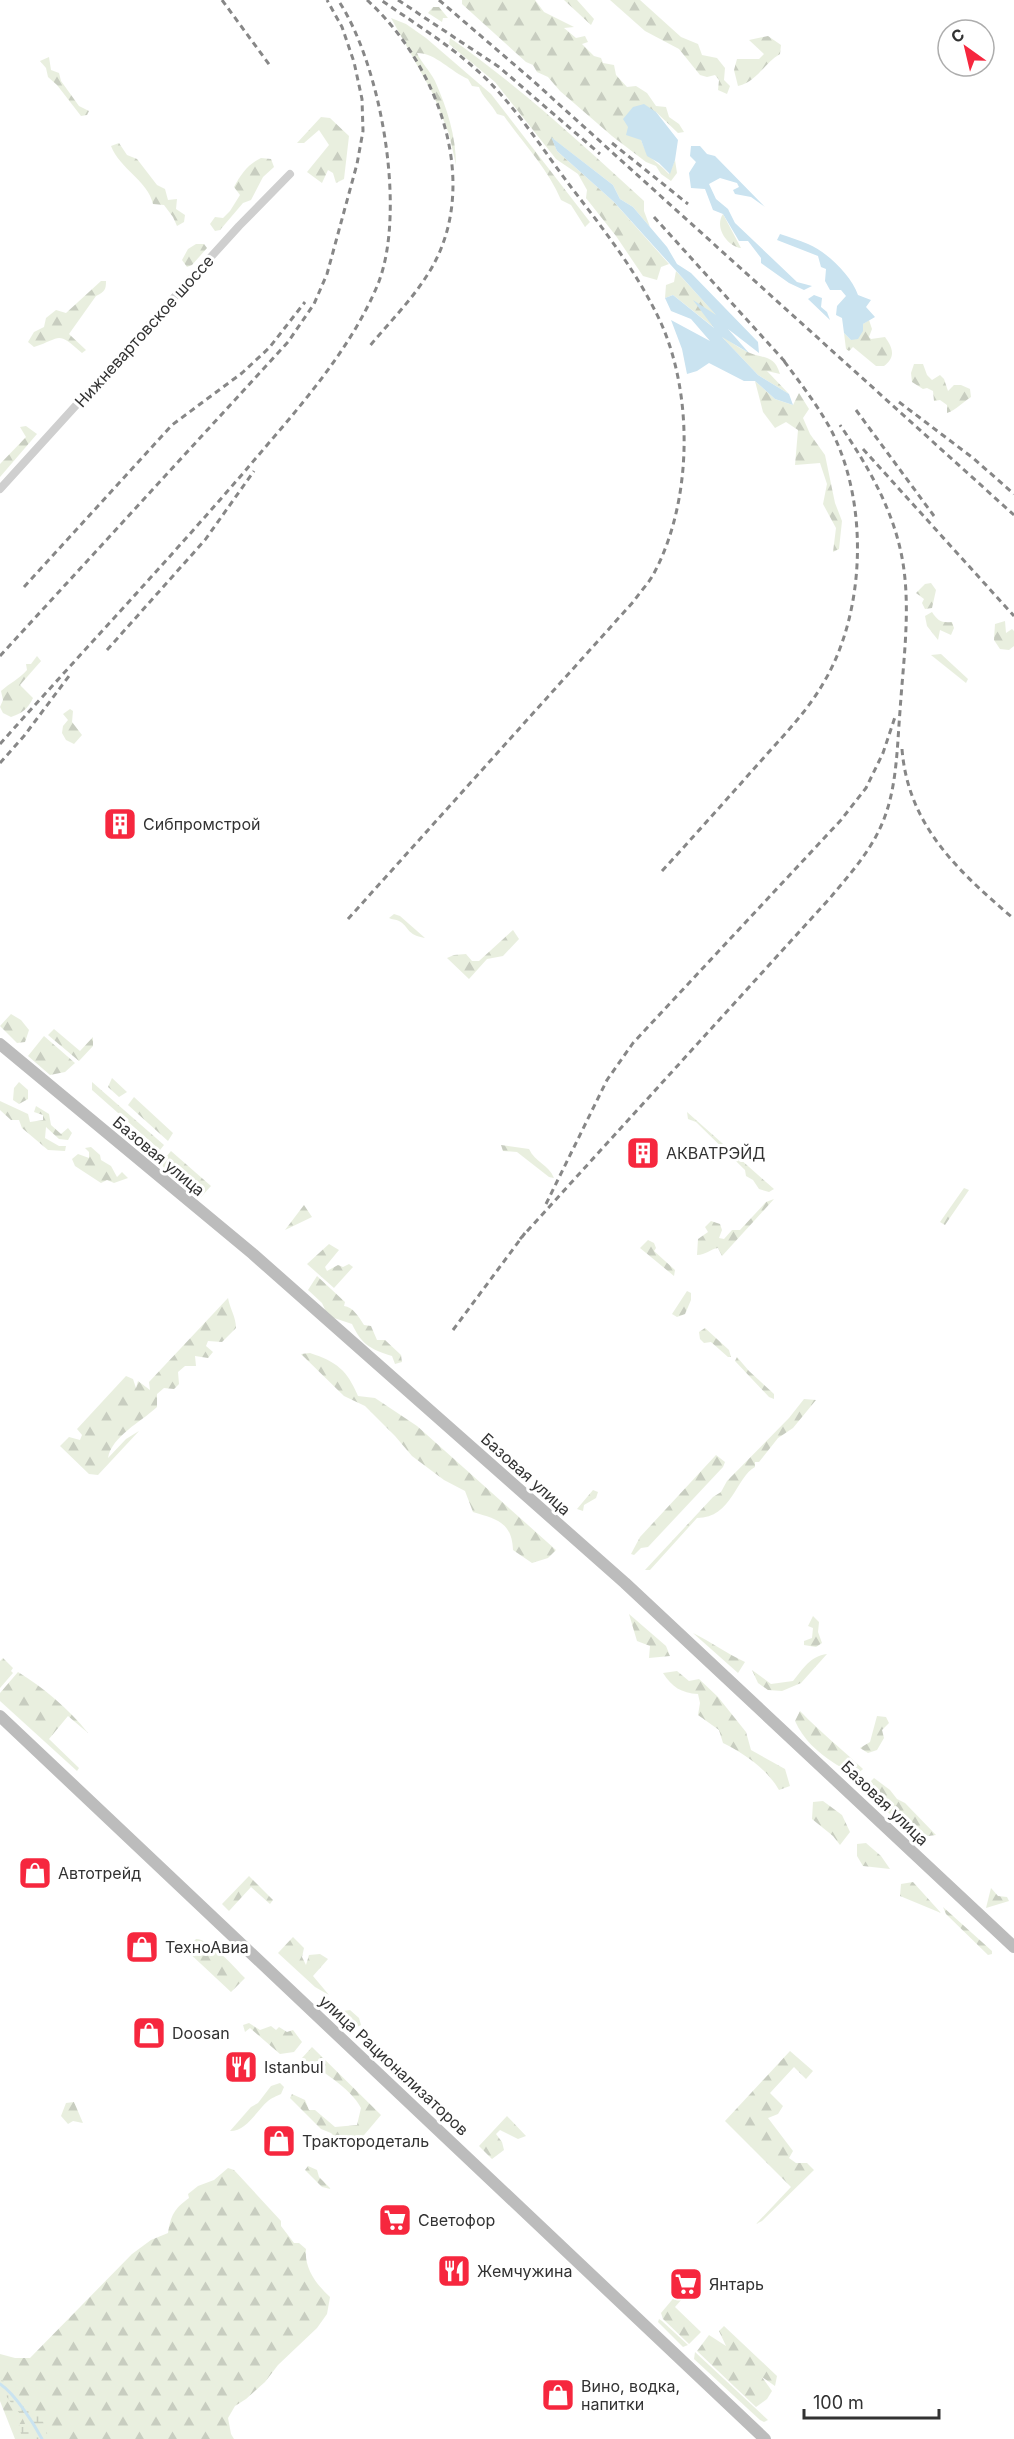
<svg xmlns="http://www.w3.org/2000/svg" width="1014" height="2439" viewBox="0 0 1014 2439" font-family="Inter,sans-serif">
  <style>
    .forest { fill: url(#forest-firs) }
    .wetland { fill: url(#wetland-marsh) }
    .water { fill: #cae3f0 }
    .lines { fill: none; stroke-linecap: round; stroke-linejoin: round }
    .stream { stroke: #cae3f0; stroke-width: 3 }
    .street { stroke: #cfcfcf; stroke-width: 8 }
    .secondary { stroke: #bcbcbc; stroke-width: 12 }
    .rail { stroke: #878787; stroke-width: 3; stroke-dasharray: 6 4.5; stroke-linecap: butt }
    .labels { text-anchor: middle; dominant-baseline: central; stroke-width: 6; stroke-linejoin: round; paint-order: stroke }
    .street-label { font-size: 16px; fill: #323232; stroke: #fff }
    .poi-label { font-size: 16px; fill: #323232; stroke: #fff; text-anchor: start }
  </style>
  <defs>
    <pattern id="forest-firs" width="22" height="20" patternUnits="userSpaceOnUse" patternTransform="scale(1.5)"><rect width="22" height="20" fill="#e9efdf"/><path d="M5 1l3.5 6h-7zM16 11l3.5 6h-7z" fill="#c8cdc0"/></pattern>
    <pattern id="wetland-marsh" width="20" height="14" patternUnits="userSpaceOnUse" patternTransform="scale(1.5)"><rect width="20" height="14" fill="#e9efdf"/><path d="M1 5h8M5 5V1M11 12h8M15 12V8" fill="none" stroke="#c8cdc0"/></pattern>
  </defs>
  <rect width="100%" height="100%" fill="#fff"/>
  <path class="forest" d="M462 0H535L544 12 574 27 564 28 576 38 585 36 588 42 582 44 594 56 601 58 603 63 614 65 616 75 627 87 636 86 647 93 656 106 666 107 669 117 679 124 684 132 678 133 656 112 641 140C649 161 655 159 669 174L675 160 677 173 671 181 661 174 656 166 646 162 612 136 560 91 548 77 537 72 533 65 526 62 462 4Z
    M564 0H577L594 19 591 25Z
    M610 0H640L681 37 698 44 702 55 717 58 725 68 724 80 730 86 727 94 718 90 719 80 715 75 707 77 700 75 679 49 645 31Z
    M433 7H439L448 18H443L442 22 428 13Z
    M391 18 406 24 426 38 491 94 590 222 585 227 571 205 561 200C548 169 523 143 504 116L497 114C492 104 482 97 479 87L472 86 468 79C451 72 436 53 417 53 421 62 430 71 435 81 447 108 456 136 456 165L449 134 433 94Z
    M768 36 781 45 780 54C763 64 758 81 738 86L734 70 737 59H759L764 54 749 40Z
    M450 38C519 86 582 144 644 201V211L650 227 633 207 620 199 613 185 552 138 557 151 614 202 669 264 661 267 657 280 643 276 616 236 586 198 587 190 578 174 556 159 495 82 449 44Z
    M49 57 51 70 59 73 61 81 79 106 89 111 87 115 81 116 57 85 48 77 46 68 40 61Z
    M321 117 330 118 349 136 344 179 336 183 333 173 328 170 322 183 307 172 329 145 319 130 304 143H297Z
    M119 143 127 155 137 159 157 185 165 189 168 200 177 199 176 209 185 215 184 222 177 226 173 217 164 205 153 204C148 181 120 169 111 146Z
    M261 158 271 159 274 167 263 177 251 200 243 203 220 230 215 231 210 224 215 217 223 218 230 211 240 195 234 187C241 174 248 164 261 158Z
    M723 214 741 248C727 246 714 227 723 214Z
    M196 244H204L207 248 192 265 187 267 182 260 188 249Z
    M676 271 719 318 695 302 717 330 673 295 665 298 666 285 674 282Z
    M101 281H106C106 289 105 292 96 296L69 334 86 350 82 353C56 330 62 338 34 347L28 342 34 332 44 327 46 318 56 310 66 313Z
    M869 320 872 329 869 337 871 339 885 337C893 348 896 357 884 366H876L853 347 849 351 846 349 844 333 851 340 863 324Z
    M720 335C730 341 740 349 750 353 765 359 774 355 780 374L767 371 789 394 758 375Z
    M914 364H923L927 375 932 380 940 375 944 379 948 391 954 385H961L970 389 971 397C963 402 956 410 947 413V405L940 400 934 401 933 391 927 388 923 389 912 382 911 373Z
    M755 381 775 399 793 405 799 393 809 409 803 418 810 434 825 455 835 503 842 521 839 549 833 552 836 528 823 504 827 484 820 463 795 465 798 430 786 422 775 428 763 412Z
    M26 426 37 434 0 477V464L26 437 20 427Z
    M931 583 936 590 932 608 925 609 922 603 924 599 916 593 925 584Z
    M932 612C938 621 941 623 952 622L954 628 951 635 940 630 938 640 927 626 925 616Z
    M1005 621 1006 633 1012 629 1014 631V646L1009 650 1000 649 994 640 995 624Z
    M941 654 968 679 966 683 931 655Z
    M37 656 41 661 20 685 33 698C28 709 22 713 11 717L3 713 0 707 3 700 1 691C10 683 19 679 27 670L26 664H31Z
    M70 709 73 711 72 722 82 735 74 744 66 740 62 733 63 726 68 720 63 714Z
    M394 914 400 916 425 938C406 935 409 926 399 921 396 919 392 920 389 918Z
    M513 930 519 939 503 956 487 959 469 979 447 958 454 955 466 954 472 961H479Z
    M11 1014 21 1020 29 1030 25 1042 17 1043 0 1026Z
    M54 1029 80 1051 93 1037V1046L79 1061 48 1035Z
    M44 1036 75 1063 65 1072 50 1075 28 1056Z
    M112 1078 127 1092 119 1097 108 1087Z
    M19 1082 28 1090V1099L19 1104 13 1100 14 1088Z
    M92 1082 164 1145 160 1150 92 1090Z
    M134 1097 173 1133 168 1141 128 1105Z
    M0 1101 28 1114 30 1122 43 1120V1115L34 1112 36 1106 49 1114 51 1125 61 1134 68 1128 72 1133 68 1140 59 1139 46 1127 45 1138 59 1146H66L65 1151 48 1150 22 1128 19 1120H11L0 1110Z
    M687 1112 774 1189 769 1192 759 1189 753 1180 746 1176 745 1170 696 1122 688 1119Z
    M501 1145 529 1149C535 1162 549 1165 554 1178L549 1177 517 1152 503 1151Z
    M91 1147 100 1155 101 1160 111 1166 117 1177 122 1172 128 1178 114 1183 107 1180 101 1183 75 1166 72 1159 78 1154 89 1158V1152L85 1148Z
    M171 1151 211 1186 201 1197 163 1167 162 1162Z
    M964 1188 969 1190 945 1225 940 1222Z
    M774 1199 722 1256 718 1248C710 1249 706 1255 697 1255L698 1239 708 1232 705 1227 711 1221 720 1224 722 1230 719 1238 724 1239 732 1230H740L766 1202Z
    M304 1205 312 1217 285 1230Z
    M648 1240 654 1243 656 1248 654 1251 675 1270 674 1276 640 1248Z
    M329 1244 339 1250 325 1267 327 1271 338 1265 343 1267 349 1264 353 1267 334 1288 307 1264Z
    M317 1276 345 1302 344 1306C353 1307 359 1317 364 1325L371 1326 377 1340H385L401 1355 402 1362 395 1364 392 1356C370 1349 362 1345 352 1324L328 1316 322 1303 308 1290Z
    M687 1291 691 1293V1300L685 1314 677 1317 672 1314Z
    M228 1298C230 1309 236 1317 236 1328L222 1342 208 1341 206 1346 213 1352 208 1358 195 1356 196 1366H185L178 1372 179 1384 174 1389 164 1388 157 1394V1407C141 1422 112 1436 108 1458L126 1439 139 1431 98 1475 89 1474 60 1446 69 1437 80 1440 82 1435 77 1429 126 1376 133 1379 136 1388 138 1381 150 1390 149 1382Z
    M705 1328 729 1350 731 1357H728L711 1342 704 1343 700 1339 699 1332Z
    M310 1353C337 1362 347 1370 358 1396L375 1398 417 1426 556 1550 548 1558 532 1563 513 1550C512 1522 496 1519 473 1512L465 1491 444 1480 412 1456 395 1436 365 1406 344 1396 301 1354Z
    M737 1357 749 1371 774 1394V1399L769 1397 735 1361Z
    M804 1399 816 1400 793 1428 778 1438 759 1462H755V1467C736 1477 732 1518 697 1518L650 1570H645L713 1497 721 1492 727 1481 789 1418Z
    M716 1455 725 1462 723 1467 648 1547 641 1548 634 1555 631 1554 640 1537Z
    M593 1490 598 1492 596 1498 584 1505 583 1511 577 1509Z
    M629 1614 666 1646 670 1656 649 1658 650 1646 637 1641Z
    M813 1616 819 1622 818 1632 822 1643 816 1647 804 1645V1641L812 1638 813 1628 808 1626Z
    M693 1633C711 1642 726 1653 745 1662L738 1673Z
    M827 1654 801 1683 782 1691 768 1690 758 1683 752 1670 771 1684 793 1681C803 1669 810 1656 827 1654Z
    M3 1658 13 1668 11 1671 13 1673 0 1688V1661Z
    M677 1671 689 1681 699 1679 718 1697 746 1732 751 1750 785 1769 790 1786 779 1790C767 1769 745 1754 723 1743L719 1730 698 1715 700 1703 698 1694C681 1693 672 1687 663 1673Z
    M18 1672C44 1688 68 1708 88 1733L68 1716 49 1739 79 1768 77 1771 0 1701V1693Z
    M800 1711C820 1732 842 1749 863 1769L854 1777C849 1770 841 1768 834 1763 817 1752 803 1739 795 1721Z
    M877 1716 886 1717 889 1723 882 1730 884 1738 877 1750 868 1753 860 1748 870 1742Z
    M874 1778 890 1790 897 1799 905 1803 936 1835 921 1837 886 1811 879 1802 864 1794 865 1787Z
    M823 1801 842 1815 850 1832 840 1845 833 1836 812 1819 813 1802Z
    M866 1843 881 1856 890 1869 863 1866 857 1856V1844Z
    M249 1876 273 1900 270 1904 251 1887 229 1911 222 1904Z
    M913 1882 941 1913 900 1896 901 1884Z
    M991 1888 998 1896 1007 1897 1009 1901 986 1908Z
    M943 1907 992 1951V1954L988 1955 946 1914Z
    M293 1937 304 1948 302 1957 306 1965 309 1955 320 1954 328 1959 313 1976 329 1995 315 1987 278 1953Z
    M196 1939C210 1939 234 1967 245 1978L231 1992 186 1950Z
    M335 2006 343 2011 350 2010 359 2018 361 2025 357 2027Z
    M249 2023 260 2030 271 2026 276 2030 279 2027 287 2032 293 2030 302 2042 294 2052 280 2054 250 2028 245 2032 243 2025Z
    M312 2047 381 2115 359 2141 351 2137 345 2141 338 2140 331 2133 321 2129 290 2098 292 2094 305 2100 309 2110H315L335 2127 357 2125 361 2108C350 2087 321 2071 302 2058Z
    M790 2051 813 2071 806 2079 794 2067 770 2093 783 2106 778 2114 768 2118 793 2151 789 2158 796 2163H807L814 2170 762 2221 756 2224 791 2187 725 2121Z
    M280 2083 284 2087 281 2094C277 2096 271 2098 268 2101 256 2111 247 2131 230 2131L251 2107 258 2103 271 2086Z
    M74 2102 83 2123 73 2121 68 2124 61 2116 66 2103Z
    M507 2116 526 2136 518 2139 500 2130 496 2134 502 2142 504 2150 492 2159 479 2146Z
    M308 2166 317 2170 319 2177 331 2189 322 2187 305 2170Z
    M228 2168 234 2170 281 2221V2226L294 2243H299L306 2249C304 2268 316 2284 330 2297L327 2314 317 2328 278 2365 265 2382 246 2399 235 2406 228 2418 231 2434 234 2439H15L0 2401V2354L15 2358H30L132 2254 151 2240 168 2233C171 2215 174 2209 189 2198L188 2194 198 2186 214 2180Z
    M677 2294 682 2299 675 2307 701 2332 689 2344 663 2319 661 2313Z
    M659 2319 662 2321 688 2345 683 2347 658 2322Z
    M724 2326 777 2376 775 2386 762 2377 772 2391 767 2399 756 2407 697 2351 709 2335 726 2346 719 2331Z
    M695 2352 768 2420 764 2422 760 2420 694 2359Z"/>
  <path class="wetland" d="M0 2379 10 2386 24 2404 38 2413 46 2427 48 2439H22L19 2424H25C20 2408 0 2396 0 2379Z"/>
  <path class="water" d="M644 104 656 112 678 140 675 160 670 174 659 163 647 156 641 140 626 135 628 127 623 119 633 107Z
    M551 137 613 185 620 199 633 207 667 247 677 264 691 273 758 342 759 353 728 329 749 353 722 337 758 375 789 394 793 405 775 399 755 381H744L709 363 697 371 687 374 682 349 671 320 710 341 691 319 671 311 665 298 673 295 714 328 693 300 716 315 614 202 557 151Z
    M691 146H700L707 154 715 156 765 207 751 197 735 194 733 190 739 187 737 183 720 178 709 184 716 199 728 209 735 223 797 282 812 286 804 290 789 283 761 263V258L748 241H739L723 214 713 210 705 189 691 188 689 173 696 162 690 156Z
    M780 234C789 237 799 240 808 244 827 252 851 275 858 295L871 300 866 307 875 317 863 324V331L858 339 851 340 844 333 842 318 836 315 837 306 846 296 841 290H830L825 281 826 269 821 267 818 256 777 240Z
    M814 295 822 298 821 307 827 312 830 320 808 299Z"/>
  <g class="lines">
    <path class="stream" d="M0 2384C15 2394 33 2422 42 2439"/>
    <path class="street" d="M0 489 239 226 290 174"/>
    <path class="secondary" d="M0 1044 253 1254 625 1583 1014 1947
      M0 1716 765 2439"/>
    <path class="rail" d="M222 0 271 67
      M367 0C439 65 485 189 426 277 410 302 387 325 368 348
      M398 0 499 67 600 154
      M439 0 531 79 1014 515
      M612 143 688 204
      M654 217 787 364
      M899 402 973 458 1014 494
      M856 410 934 516
      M863 449 1014 616
      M24 587 172 425 242 373 269 348 305 302
      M107 650 205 540 254 471
      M0 656 288 342 314 304 327 274 357 164 363 131 362 99 354 62 342 27 327 0
      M0 744C81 653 165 564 245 471 293 414 349 354 378 284 407 211 381 64 338 0
      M902 749C908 826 959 872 1014 919
      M0 763 24 736 69 676
      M662 871C695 835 727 799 759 763 782 737 807 712 824 682 866 611 869 501 830 428 816 403 798 380 781 357
      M348 919 634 601C640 592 648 584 653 575 692 504 694 397 661 323 638 273 604 230 571 187 543 150 514 104 480 73 450 45 414 23 381 0
      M546 1204 607 1080 633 1043 841 820 866 788 883 753 895 717
      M520 1239 830 898C850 874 872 850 884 819 897 785 897 748 900 711 903 665 910 616 904 570 897 516 870 469 840 425
      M453 1330 525 1233"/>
  </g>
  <defs>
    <g id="building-square" transform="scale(1.725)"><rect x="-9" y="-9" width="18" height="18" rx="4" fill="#f6273e" stroke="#fff"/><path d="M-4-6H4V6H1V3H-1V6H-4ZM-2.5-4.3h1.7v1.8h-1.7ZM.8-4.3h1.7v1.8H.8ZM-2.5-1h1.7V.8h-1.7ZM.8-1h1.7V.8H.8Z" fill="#fff"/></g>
    <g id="shop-square" transform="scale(1.725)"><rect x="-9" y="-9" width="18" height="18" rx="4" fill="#f6273e" stroke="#fff"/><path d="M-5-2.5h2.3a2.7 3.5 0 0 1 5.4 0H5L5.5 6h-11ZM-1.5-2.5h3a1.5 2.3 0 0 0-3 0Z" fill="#fff"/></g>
    <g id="restaurant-square" transform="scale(1.725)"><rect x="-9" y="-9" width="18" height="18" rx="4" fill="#f6273e" stroke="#fff"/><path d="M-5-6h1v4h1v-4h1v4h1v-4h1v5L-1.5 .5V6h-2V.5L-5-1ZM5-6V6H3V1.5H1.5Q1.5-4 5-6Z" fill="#fff"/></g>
    <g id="supermarket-square" transform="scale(1.725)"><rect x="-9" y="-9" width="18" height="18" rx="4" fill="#f6273e" stroke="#fff"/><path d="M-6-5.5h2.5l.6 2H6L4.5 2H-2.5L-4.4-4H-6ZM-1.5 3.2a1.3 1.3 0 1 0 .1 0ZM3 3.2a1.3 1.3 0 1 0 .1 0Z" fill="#fff"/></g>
  </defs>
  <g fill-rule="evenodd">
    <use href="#building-square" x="120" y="824"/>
    <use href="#building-square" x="643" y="1153"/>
    <use href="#shop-square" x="35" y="1873"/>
    <use href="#shop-square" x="142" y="1947"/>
    <use href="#shop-square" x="149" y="2033"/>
    <use href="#restaurant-square" x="241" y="2067"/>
    <use href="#shop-square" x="279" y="2141"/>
    <use href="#supermarket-square" x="395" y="2220"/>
    <use href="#restaurant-square" x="454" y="2271"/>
    <use href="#supermarket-square" x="686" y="2284"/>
    <use href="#shop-square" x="558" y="2395"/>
  </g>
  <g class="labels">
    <g class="street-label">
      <text transform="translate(144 331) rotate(-48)">Нижневартовское шоссе</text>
      <text transform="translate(159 1156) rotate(40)">Базовая улица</text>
      <text transform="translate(526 1474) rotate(42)">Базовая улица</text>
      <text transform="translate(885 1803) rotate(44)">Базовая улица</text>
      <text transform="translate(394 2065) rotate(43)">улица Рационализаторов</text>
    </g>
    <g class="poi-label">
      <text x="143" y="824">Сибпромстрой</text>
      <text x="666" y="1153">АКВАТРЭЙД</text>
      <text x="58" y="1873">Автотрейд</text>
      <text x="165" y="1947">ТехноАвиа</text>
      <text x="172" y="2033">Doosan</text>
      <text x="264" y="2067">Istanbul</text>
      <text x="302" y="2141">Трактородеталь</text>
      <text x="418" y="2220">Светофор</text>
      <text x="477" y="2271">Жемчужина</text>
      <text x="709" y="2284">Янтарь</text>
      <text x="581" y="2386">Вино, водка,<tspan x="581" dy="18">напитки</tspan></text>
    </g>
  </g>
  <g transform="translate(966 48) rotate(326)"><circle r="28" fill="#ffffff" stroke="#adadad" stroke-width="1.5"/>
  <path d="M0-4.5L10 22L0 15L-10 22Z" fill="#f6273e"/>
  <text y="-9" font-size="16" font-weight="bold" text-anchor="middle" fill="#323232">С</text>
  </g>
  <path d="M804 2409v9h135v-9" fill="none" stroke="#323232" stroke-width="3"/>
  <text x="813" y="2409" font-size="18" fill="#323232" stroke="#ffffff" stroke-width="4.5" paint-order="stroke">100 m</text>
</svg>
